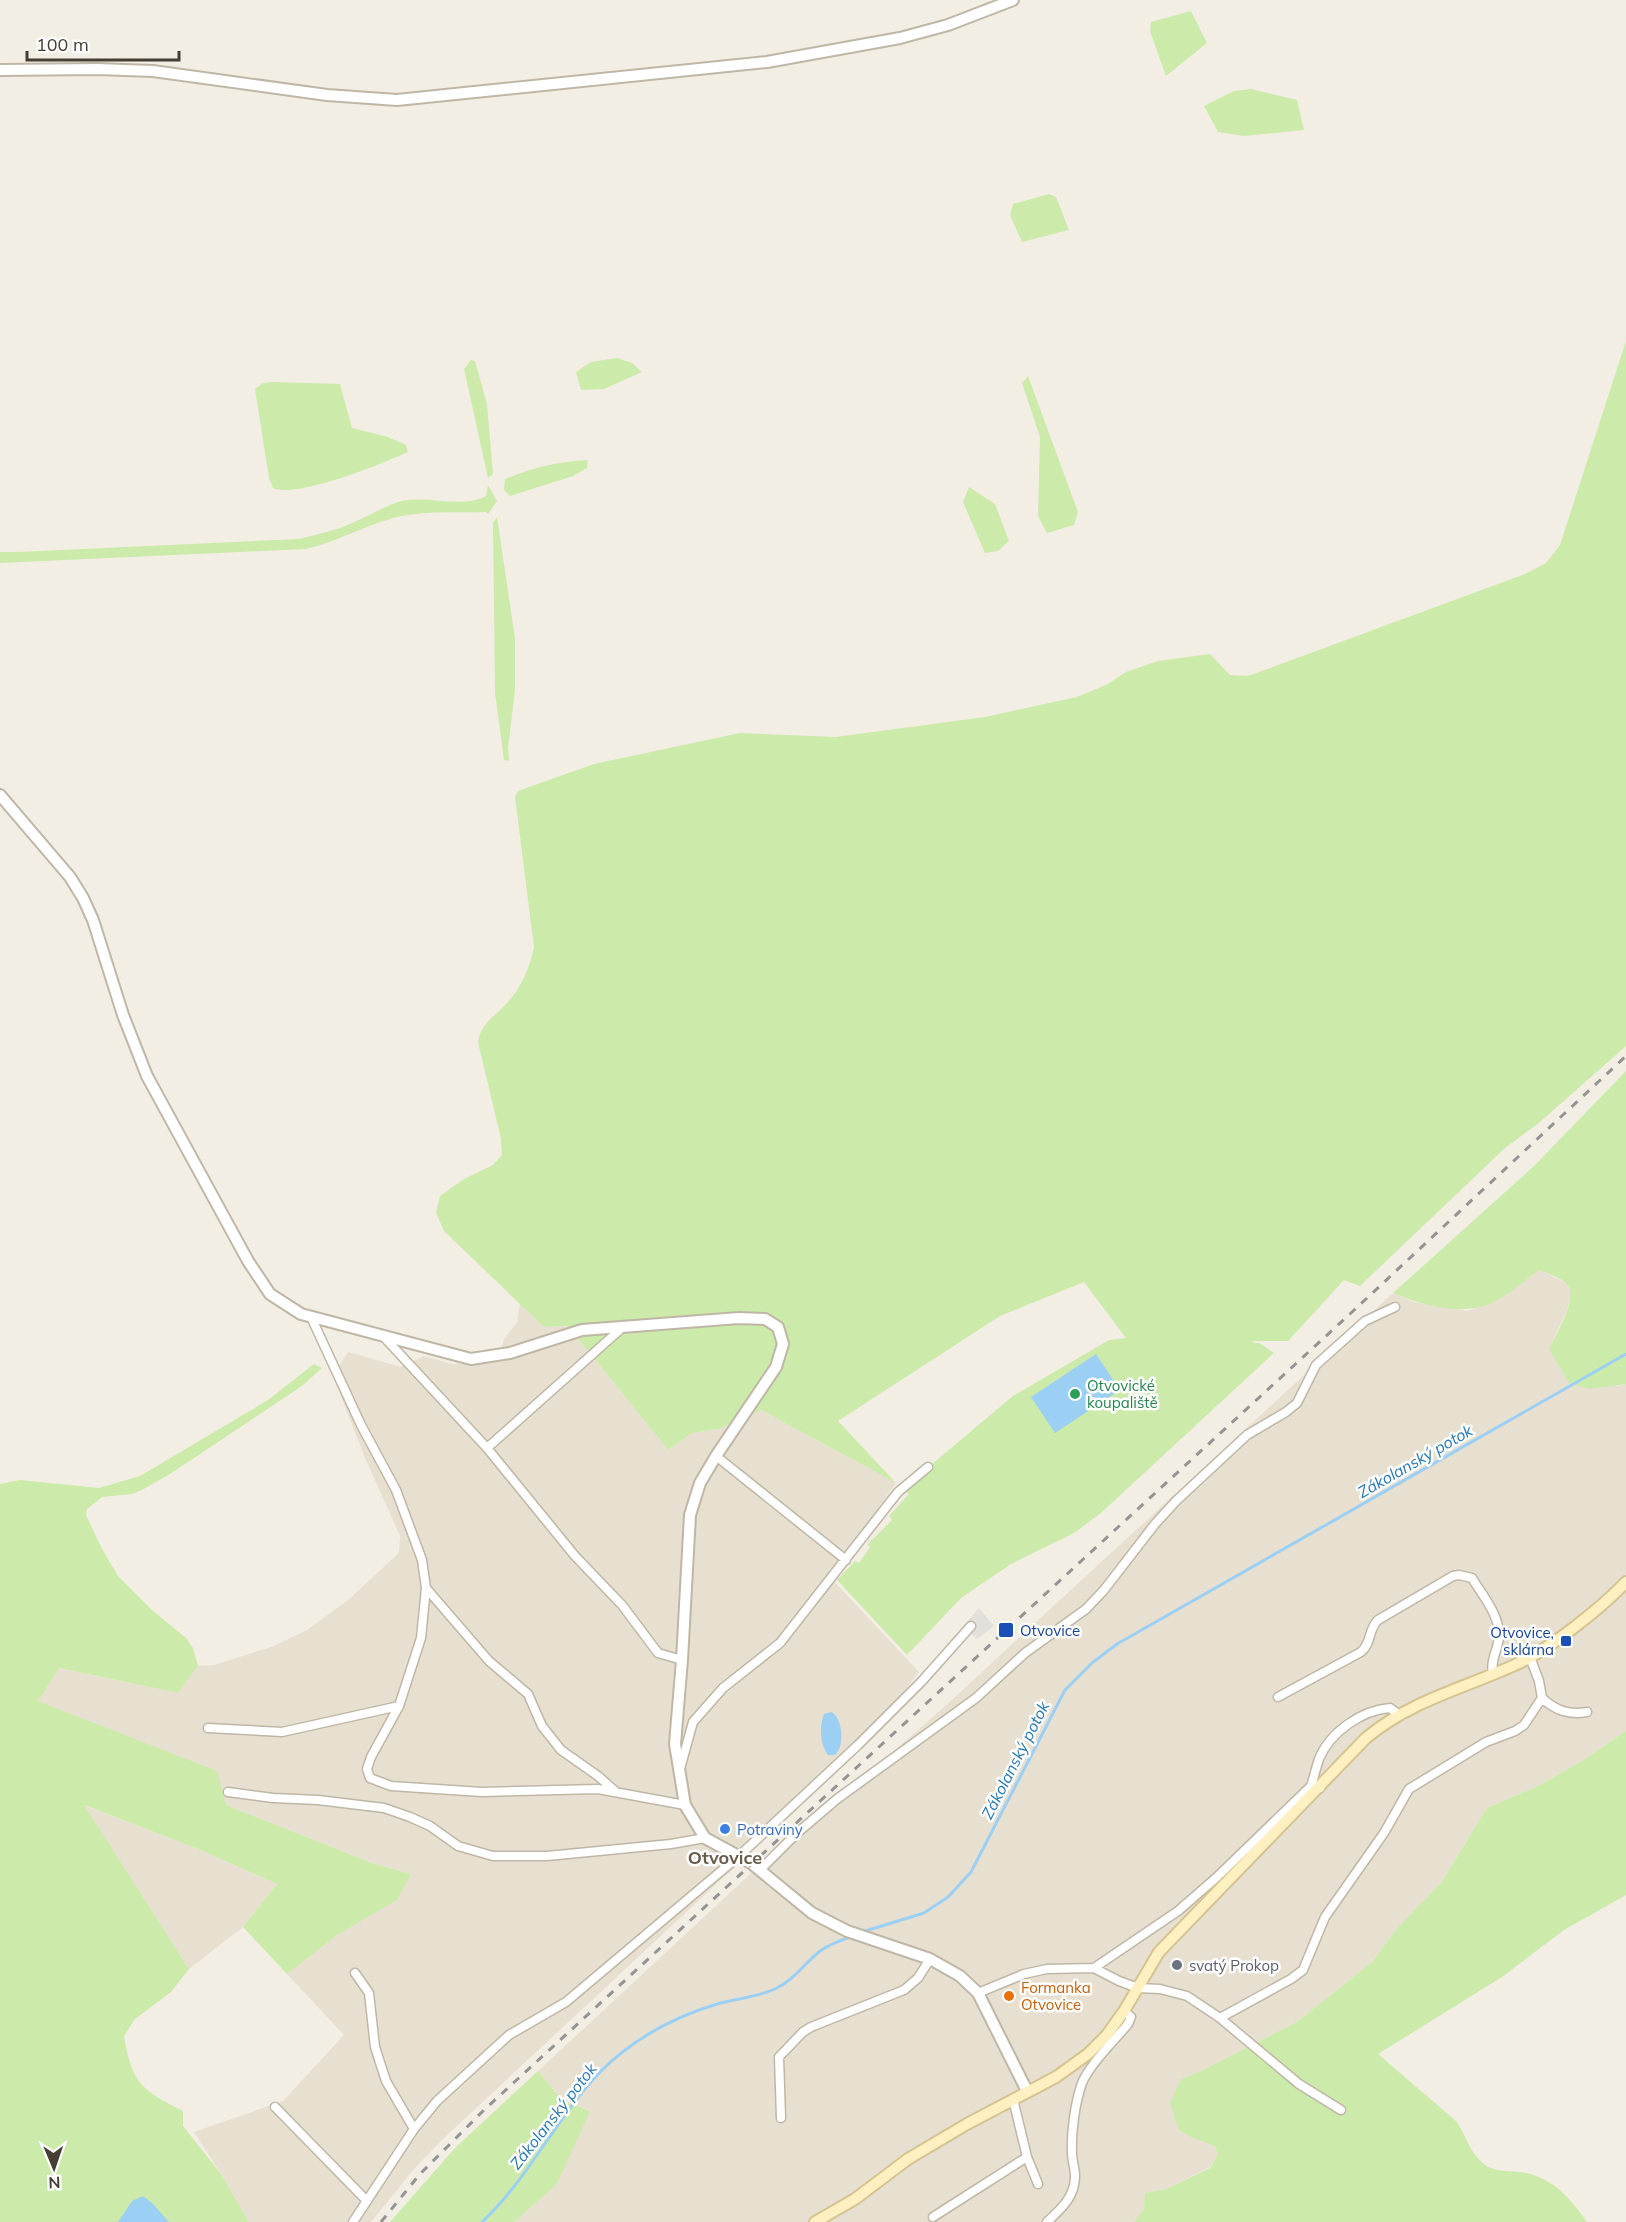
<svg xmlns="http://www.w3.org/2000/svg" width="1626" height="2222" viewBox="0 0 1626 2222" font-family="Mulish,sans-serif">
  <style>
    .residential { fill: #e7e0d1 }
    .green { fill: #cceaaa }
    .parking { fill: #e3e0dc }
    .water { fill: #9ccff4 }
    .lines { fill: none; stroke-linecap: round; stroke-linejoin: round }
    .stream { stroke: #9ccff4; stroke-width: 3 }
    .minor-casing { stroke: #bfb6a6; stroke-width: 11 }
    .tertiary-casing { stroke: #bfb6a6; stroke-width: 14 }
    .secondary-casing { stroke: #d5c391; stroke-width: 14 }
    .minor { stroke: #fff; stroke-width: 8 }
    .tertiary { stroke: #fff; stroke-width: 10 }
    .secondary { stroke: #fff0c1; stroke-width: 10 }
    .rail { stroke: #949494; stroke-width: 3; stroke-dasharray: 8 8; stroke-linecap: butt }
    .leisure-dot { fill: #2e9e5b; stroke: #fff; stroke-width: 2 }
    .transit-dot { fill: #1a4fb4; stroke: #fff; stroke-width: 2 }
    .shop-dot { fill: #3f7fe0; stroke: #fff; stroke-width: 2 }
    .worship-dot { fill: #6b7280; stroke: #fff; stroke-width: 2 }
    .food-dot { fill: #e8710a; stroke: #fff; stroke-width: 2 }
    .labels { text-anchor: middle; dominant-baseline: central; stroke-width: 5; stroke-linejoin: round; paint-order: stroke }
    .leisure-label { font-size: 15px; fill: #27864d; stroke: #fff; text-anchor: start }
    .transit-label { font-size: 15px; fill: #164399; stroke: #fff; text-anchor: start }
    .shop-label { font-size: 15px; fill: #366cbe; stroke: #fff; text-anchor: start }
    .worship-label { font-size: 15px; fill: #5b616d; stroke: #fff; text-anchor: start }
    .food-label { font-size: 15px; fill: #c56008; stroke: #fff; text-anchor: start }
    .water-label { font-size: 16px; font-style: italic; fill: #2879b6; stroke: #fff }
    .quarter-label { font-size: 18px; font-weight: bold; fill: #685c4a; stroke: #fff }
  </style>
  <rect width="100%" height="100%" fill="#f3eee4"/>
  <path class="residential" d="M1540 1270 1568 1284 1571 1293 1567 1310 1549 1349 1618 1386 1626 1384V1731L1585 1759 1540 1785 1487 1808 1441 1883 1398 1927 1372 1962 1298 2021 1203 2070 1181 2079 1193 2138 1215 2146 1218 2154 1210 2167 1166 2189 1146 2193 1144 2209 1134 2222H514L557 2184 589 2110 562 2100 538 2071 761 1864 799 1835 944 1707 1393 1293 1414 1302 1468 1311 1496 1301Z
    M520 1303 544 1327 568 1326 668 1450 692 1433 719 1429 761 1410 896 1483 830 1577 919 1672 856 1754 444 2138 414 2169 371 2222H249L221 2174 194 2132 283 2101 344 2035 287 1974 410 1874 372 1863 226 1805 37 1701 58 1668 178 1693 198 1666 214 1665 274 1646 307 1630 348 1600 399 1553 400 1536 365 1458 333 1376 348 1352 401 1367 424 1356 452 1364 498 1362 504 1339 517 1322Z
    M83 1805 198 1849 277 1884 243 1927 189 1969Z"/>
  <path class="green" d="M1191 11 1207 43 1166 76 1150 31 1151 22Z
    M1251 89 1297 100 1304 130 1244 136 1218 132 1204 106 1234 91Z
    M1049 194 1056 197 1069 230 1022 242 1010 215 1013 204Z
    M1626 341V1046L1540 1122 1505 1148 1360 1286 1344 1280 1288 1341H1252L1255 1343H1259L1274 1353 1101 1513 1074 1533 1011 1564 961 1598 907 1655 837 1580 855 1561 859 1563 870 1547 867 1545 892 1520 889 1516 909 1494 905 1491 919 1475 1013 1396 1109 1340 1126 1338 1084 1282 1000 1316 838 1421 896 1483 761 1410 719 1429 692 1433 668 1450 568 1326 544 1327 444 1231 436 1213 440 1196 464 1179 493 1165 502 1155 501 1139 478 1042C481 1022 496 1016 508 1002 522 986 530 967 534 947L515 797 518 791 594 764 740 733 836 737 985 717 1077 697 1106 685 1126 672 1158 661 1210 654 1230 675 1248 676 1525 574 1546 563 1560 545Z
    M617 358 632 363 642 372 604 389 581 390 576 372 591 362Z
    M471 360 475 361 487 404 493 474 488 478 464 369Z
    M1028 376 1078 512 1074 525 1047 533 1038 516 1040 437 1022 383Z
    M273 382 340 384 352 428 388 437 406 445 408 452C384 463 296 499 273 488L269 478 255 389 263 383Z
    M588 460 587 468 573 476 510 496 504 490 505 479C535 467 555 462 588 460Z
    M488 485 497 501 488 514 486 512C460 513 433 511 407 515 372 521 341 541 306 549L0 563V552H18L299 539C320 534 341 529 361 519 377 512 391 502 408 500 433 497 465 508 486 496Z
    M969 487 995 504 1009 541 998 551 985 553 963 502Z
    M497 517 515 638V690L508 748 509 761 504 760 495 693 493 523Z
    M1626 1071V1384L1589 1389 1569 1383 1549 1349C1556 1335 1580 1295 1566 1283 1559 1277 1548 1274 1540 1270 1526 1279 1513 1291 1498 1300 1467 1318 1424 1306 1393 1293L1533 1167Z
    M314 1364 322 1368 302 1386 170 1474 142 1490 132 1494 102 1497 87 1509 86 1515 102 1549 118 1576 152 1610 186 1638 193 1648 198 1666 178 1693 59 1668 38 1701 217 1771 226 1805 372 1863 411 1874 397 1900 337 1935 287 1974 243 1927 277 1884 198 1849 84 1805 189 1969 171 1992 135 2019 124 2036C132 2084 142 2090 183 2111V2126L221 2174 249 2222H0V1484L20 1480 99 1488 140 1476 268 1400Z
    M1626 1731V1895L1564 1930 1502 1977 1378 2054 1457 2122C1466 2136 1471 2155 1485 2165 1497 2173 1512 2170 1526 2173 1554 2179 1571 2199 1587 2222H1134L1144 2209 1145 2193 1166 2189 1210 2168 1218 2154 1215 2146 1193 2138 1179 2130 1170 2103 1181 2079 1203 2070 1298 2021 1372 1962 1398 1927 1441 1883 1487 1808 1540 1785 1585 1759Z
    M538 2071 562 2100 590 2111 557 2184 514 2222H390L455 2148Z"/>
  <path class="parking" d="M979 1608 994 1626 977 1639 971 1633 933 1677 926 1669Z"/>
  <path class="water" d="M1096 1354 1120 1390 1055 1433 1031 1397Z
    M832 1712C843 1720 845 1746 835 1755H828C820 1744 819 1727 824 1714Z
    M143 2196 152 2203 169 2222H118L132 2201Z"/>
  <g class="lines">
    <path class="stream" d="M862 1932 924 1913 948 1897 971 1872 1065 1690 1092 1663 1117 1644 1626 1354
      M482 2222C529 2178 556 2118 600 2072 632 2040 674 2017 717 2004 736 1999 757 1997 775 1989 793 1981 805 1963 820 1951 830 1944 841 1940 853 1936"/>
    <g class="minor-casing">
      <path id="minor" d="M311 1317 361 1425 396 1490 422 1560 426 1588 421 1638 399 1706 371 1757 367 1769 370 1778 391 1786 482 1792 598 1789 685 1805
        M383 1336 487 1448 575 1556 622 1605 658 1653 682 1660
        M487 1448 623 1327
        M716 1456 846 1560
        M426 1588 489 1661 528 1694 542 1726 561 1750 598 1776 615 1791
        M1278 1697 1361 1652C1372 1643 1368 1629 1378 1620L1453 1576 1459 1575 1472 1578C1482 1595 1500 1615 1499 1637 1498 1650 1490 1660 1493 1673
        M1542 1698C1556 1711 1569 1715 1587 1712
        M208 1728 282 1732 399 1706
        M680 1769 693 1722 723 1688 780 1643 898 1492 928 1467
        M1311 1786C1314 1777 1316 1768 1319 1759 1330 1732 1362 1710 1390 1708L1398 1714
        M228 1792 273 1798 318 1800 384 1808 410 1817 430 1826 458 1846 493 1856H547L671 1844 705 1838
        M760 1870 796 1834 837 1799 976 1698 1025 1653 1086 1609 1104 1590 1155 1524 1176 1501 1247 1435 1286 1412 1297 1403 1316 1365 1365 1321 1395 1307
        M1094 1968 1119 1981 1138 1988 1160 1989 1187 1996 1220 2018 1291 1979 1303 1970 1325 1917 1384 1833 1409 1789 1486 1742 1515 1731 1524 1725 1542 1698 1539 1681 1530 1657
        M355 1973 369 1993 375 2047 386 2081 414 2129
        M978 1993 1024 1974 1047 1969 1094 1968 1178 1911 1217 1877 1311 1786 1320 1788
        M1220 2018 1299 2084 1341 2110
        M1013 2099 1027 2157 1038 2184
        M275 2107 367 2201
        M781 2118 779 2057 803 2032 811 2027 904 1990 918 1978 930 1959
        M933 2217 1027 2157
        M353 2222 414 2129 437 2101 509 2035 566 2002 739 1856 858 1745 922 1681 971 1626
        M1047 2222C1061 2209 1075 2197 1075 2176 1075 2168 1072 2161 1072 2153 1071 2132 1075 2103 1082 2083 1090 2064 1114 2041 1128 2024L1131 2017 1124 2011"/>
    </g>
    <g class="tertiary-casing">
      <path id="tertiary" d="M0 70 97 69 153 71 327 95 397 100 767 62 900 38 948 25 1013 0
        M0 795 70 877 83 898 93 920 123 1015 147 1076 248 1261 270 1294 301 1314 471 1359 510 1353 582 1330 739 1318 765 1319 778 1327 783 1344 776 1367 716 1456 700 1483 690 1515 682 1660 675 1744 685 1805 705 1838 751 1863 812 1913 847 1931 930 1959 960 1976 978 1993 1027 2091"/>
    </g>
    <g class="secondary-casing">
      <path id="secondary" d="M815 2222 855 2199 908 2159 967 2124 1056 2077 1088 2054 1107 2035 1124 2011 1159 1952 1366 1738C1413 1699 1466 1688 1519 1663 1551 1648 1601 1608 1626 1582"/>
    </g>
    <use href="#minor" class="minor"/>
    <use href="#tertiary" class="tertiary"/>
    <use href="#secondary" class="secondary"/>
    <path class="rail" d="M381 2222 420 2174 484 2110 1351 1313 1626 1056"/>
  </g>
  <circle class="leisure-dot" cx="1075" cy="1394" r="6"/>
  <g class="transit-dot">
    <rect x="998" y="1622" width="16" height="16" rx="3"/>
    <rect x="1560" y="1635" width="12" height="12" rx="3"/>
  </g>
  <circle class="shop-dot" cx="725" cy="1829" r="6"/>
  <circle class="worship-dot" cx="1177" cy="1965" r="6"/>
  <circle class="food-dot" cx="1009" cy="1996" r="6"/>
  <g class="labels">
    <g class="leisure-label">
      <text x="1087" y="1385">Otvovické<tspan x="1087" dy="17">koupaliště</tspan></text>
    </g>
    <g class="transit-label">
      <text x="1020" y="1630">Otvovice</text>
      <text x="1554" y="1632" text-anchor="end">Otvovice,<tspan x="1554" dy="17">sklárna</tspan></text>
    </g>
    <g class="shop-label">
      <text x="737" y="1829">Potraviny</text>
    </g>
    <g class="worship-label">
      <text x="1189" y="1965">svatý Prokop</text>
    </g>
    <g class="food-label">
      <text x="1021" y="1987">Formanka<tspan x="1021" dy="17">Otvovice</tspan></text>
    </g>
    <g class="water-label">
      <text transform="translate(1415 1461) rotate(-30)">Zákolanský potok</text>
      <text transform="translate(1015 1760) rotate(-63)">Zákolanský potok</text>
      <text transform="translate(553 2116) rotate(-52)">Zákolanský potok</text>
    </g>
    <g class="quarter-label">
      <text x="725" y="1857">Otvovice</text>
    </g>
  </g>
  <g transform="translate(54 2168) rotate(178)" stroke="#ffffff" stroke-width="4.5" paint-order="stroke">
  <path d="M0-4.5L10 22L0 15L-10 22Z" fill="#453e33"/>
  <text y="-9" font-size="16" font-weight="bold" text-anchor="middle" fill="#453e33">N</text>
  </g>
  <path d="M27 51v9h152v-9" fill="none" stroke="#453e33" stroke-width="3"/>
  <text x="36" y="51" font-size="18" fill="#453e33" stroke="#ffffff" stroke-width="4.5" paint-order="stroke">100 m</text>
</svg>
